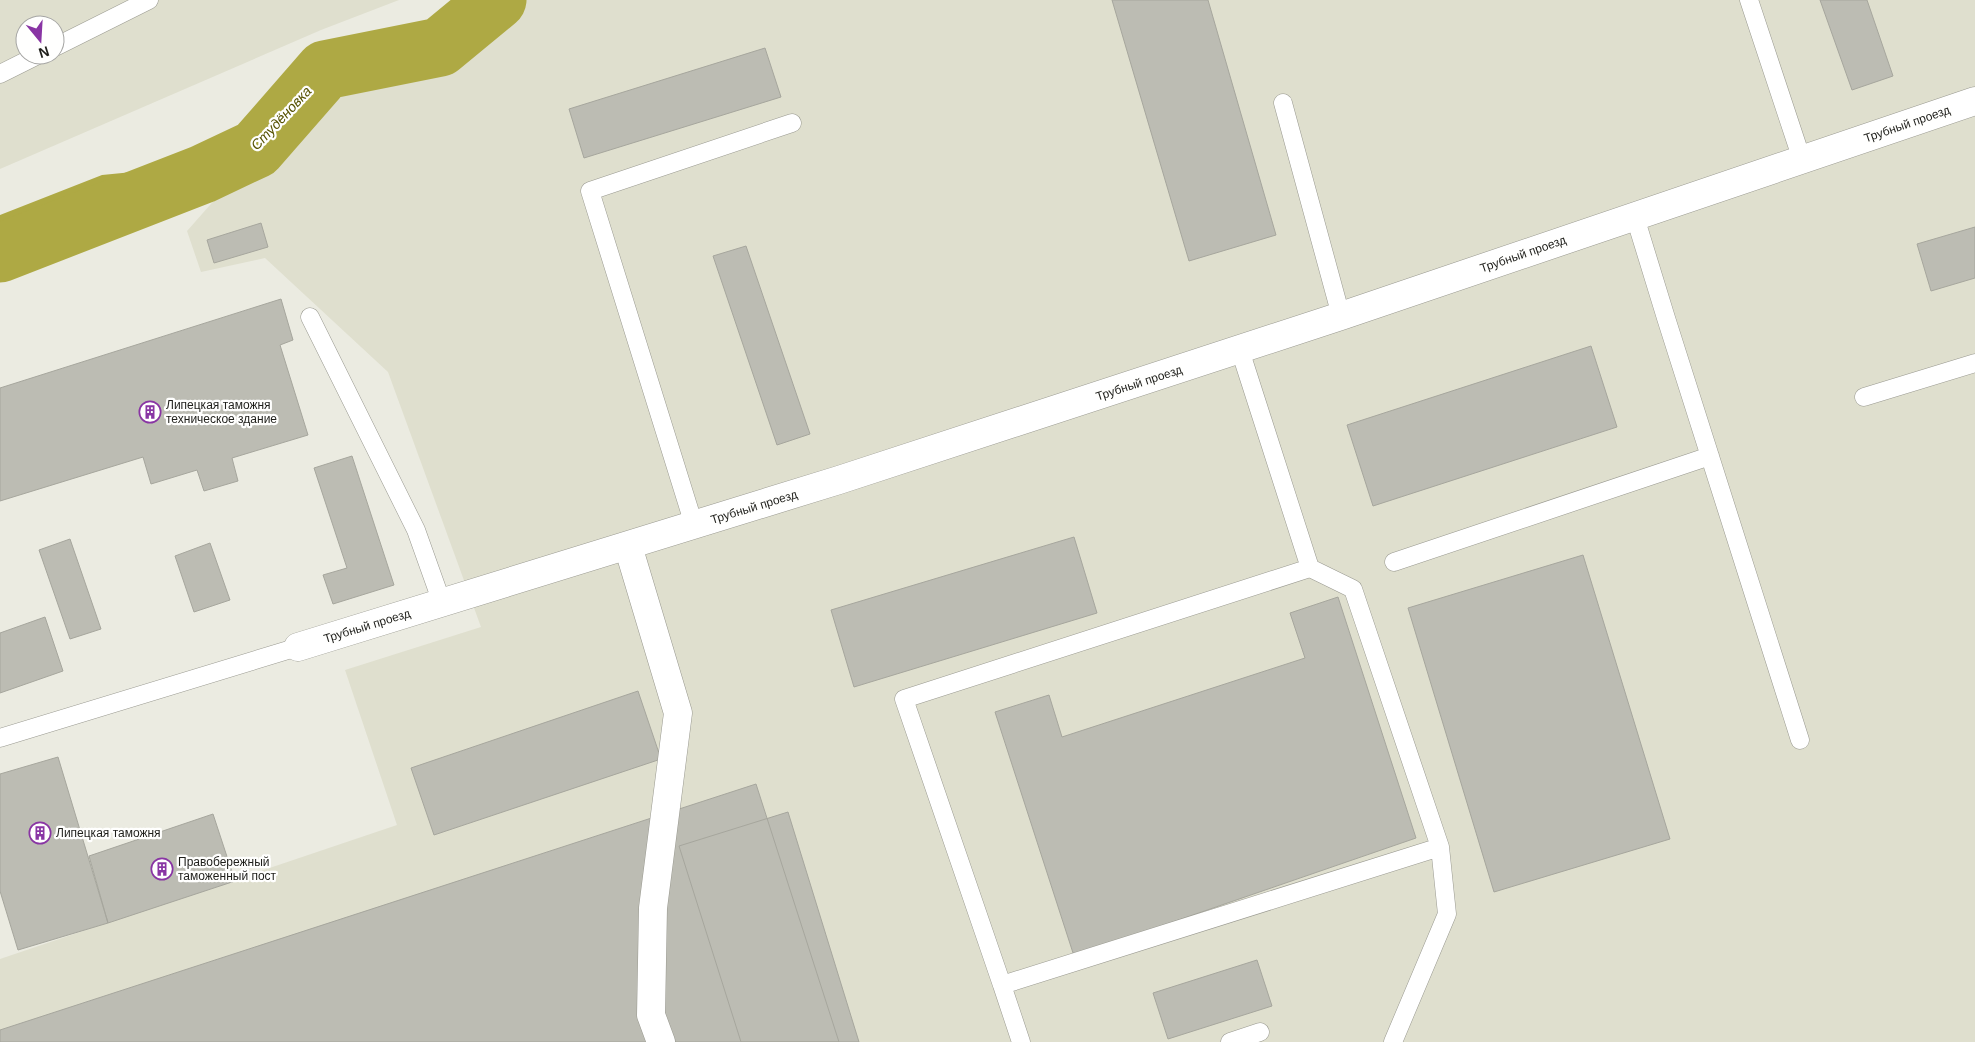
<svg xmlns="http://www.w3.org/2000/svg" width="1975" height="1042" viewBox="0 0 1975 1042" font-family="Helvetica,sans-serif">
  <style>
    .built { fill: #dfdfce; fill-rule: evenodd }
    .water { fill: #aea944 }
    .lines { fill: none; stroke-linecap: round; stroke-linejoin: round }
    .river { stroke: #aea944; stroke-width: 59 }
    .building { fill: #bcbcb3; stroke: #a6a69d }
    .service-casing { stroke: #999990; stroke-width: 19 }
    .minor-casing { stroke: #999990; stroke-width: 29 }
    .service { stroke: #fff; stroke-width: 18 }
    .minor { stroke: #fff; stroke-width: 28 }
    .labels { text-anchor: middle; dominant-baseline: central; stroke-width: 4.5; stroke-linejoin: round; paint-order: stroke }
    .street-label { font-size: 12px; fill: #1e1e1a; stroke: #fffffe }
    .poi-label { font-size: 12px; fill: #1e1e1a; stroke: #fffffe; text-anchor: start }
    .water-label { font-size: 14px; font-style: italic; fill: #555100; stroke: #fffffe }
  </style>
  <rect width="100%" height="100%" fill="#ebebe1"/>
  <path class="built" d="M0 0H399L321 30 0 169ZM25 25H55V55H25Z
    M501 0H1975V1042H0V959L397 825 345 670 481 627 388 372 265 258 201 272 187 231 325 75 437 54Z"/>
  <path class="water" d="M196 158 217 188 131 202 0 271V215L102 175 153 170Z"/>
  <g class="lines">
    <path class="river" d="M0 253 203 174 256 149 325 70 440 47 497 0"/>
  </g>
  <path class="building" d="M1112 0H1208L1276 235 1189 261Z
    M1820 0H1867L1893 76 1852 90Z
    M765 48 781 97 584 158 569 109Z
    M261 223 268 247 214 263 207 240Z
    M1975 227V278L1931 291 1917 244Z
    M746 246 810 434 777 445 713 256Z
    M281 299 293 340 280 345 308 435 232 458 238 481 204 491 197 470 151 484 143 457 0 501V388Z
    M1591 346 1617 427 1373 506 1347 425Z
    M352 456 394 585 333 604 323 575 347 568 314 468Z
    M1074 537 1097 613 854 687 831 610Z
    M70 539 101 629 70 639 39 550Z
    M210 543 230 600 194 612 175 556Z
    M1583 555 1670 839 1494 892 1408 608Z
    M1338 597 1416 838 1074 956 995 712 1049 695 1062 737 1305 658 1290 613Z
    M45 617 63 671 0 693V633Z
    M638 691 661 759 434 835 411 768Z
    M58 757 108 923 18 950 0 891V774Z
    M756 784 839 1042H0V1030Z
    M788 812 859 1042H741L679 846Z
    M213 814 235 881 108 923 89 856Z
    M1257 960 1272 1006 1168 1039 1153 993Z"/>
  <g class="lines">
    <g class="service-casing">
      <path id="service" d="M1749 0 1802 160
        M55 47 149 0
        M0 74 38 55
        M1283 103 1341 316
        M1635 217 1666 318 1800 740
        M310 317 416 530 442 603
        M1240 350 1310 568 1353 589 1440 847 1002 985 904 699 1310 568
        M1864 397 1975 363
        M694 525 590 191 792 123
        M1394 562 1710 456
        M0 738 298 647
        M1002 985 1021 1042
        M1230 1042 1260 1032
        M1393 1042 1447 914 1440 847"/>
    </g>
    <g class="minor-casing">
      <path id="minor" d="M628 546 678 713 653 908 651 1015 661 1042
        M298 647 839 480 1341 316 1975 101"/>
    </g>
    <use href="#service" class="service"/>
    <use href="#minor" class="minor"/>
  </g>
  <defs>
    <g id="building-ring" transform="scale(1.125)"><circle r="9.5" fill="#fffffe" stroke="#8935a4" stroke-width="1.5"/><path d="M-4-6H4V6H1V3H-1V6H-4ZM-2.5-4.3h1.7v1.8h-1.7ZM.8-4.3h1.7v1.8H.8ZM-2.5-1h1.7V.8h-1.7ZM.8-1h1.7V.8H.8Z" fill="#8935a4"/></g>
  </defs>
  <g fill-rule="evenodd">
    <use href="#building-ring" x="150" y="412"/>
    <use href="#building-ring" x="40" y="833"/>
    <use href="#building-ring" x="162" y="869"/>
  </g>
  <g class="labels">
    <g class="street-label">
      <text transform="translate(1907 124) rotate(-19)">Трубный проезд</text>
      <text transform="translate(1523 254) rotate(-19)">Трубный проезд</text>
      <text transform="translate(1139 383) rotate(-18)">Трубный проезд</text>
      <text transform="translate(754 507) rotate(-17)">Трубный проезд</text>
      <text transform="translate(367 626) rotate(-17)">Трубный проезд</text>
    </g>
    <g class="poi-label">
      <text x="166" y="405">Липецкая таможня<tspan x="166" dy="14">техническое здание</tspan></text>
      <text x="56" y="833">Липецкая таможня</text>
      <text x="178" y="862">Правобережный<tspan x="178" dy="14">таможенный пост</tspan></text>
    </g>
    <g class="water-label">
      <text transform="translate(281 118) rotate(-47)">Студёновка</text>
    </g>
  </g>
  <g transform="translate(40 40) rotate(162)"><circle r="24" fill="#fffffe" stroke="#a5a5a3"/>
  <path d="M0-4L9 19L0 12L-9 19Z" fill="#8935a4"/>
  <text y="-8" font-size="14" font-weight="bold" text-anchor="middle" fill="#1e1e1a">N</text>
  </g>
</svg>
